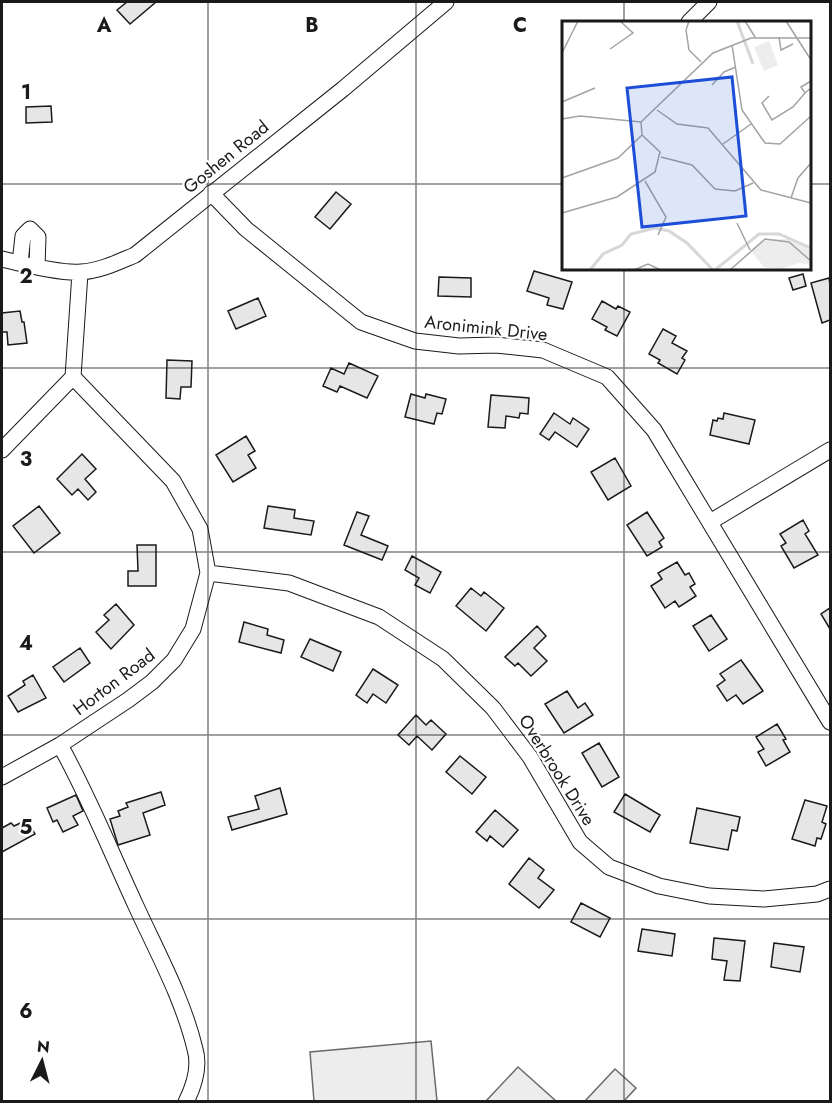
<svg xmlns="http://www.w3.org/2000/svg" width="832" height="1103" viewBox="0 0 832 1103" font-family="Jost,sans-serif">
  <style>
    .built { fill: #ededed; stroke: #6a6a6a; stroke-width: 1.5 }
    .building { fill: #e6e6e6; stroke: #1a1a1a; stroke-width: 1.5 }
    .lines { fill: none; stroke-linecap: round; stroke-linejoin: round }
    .minor-casing { stroke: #1a1a1a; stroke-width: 17 }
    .minor { stroke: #fff; stroke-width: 15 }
    .grid { fill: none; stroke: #1a1a1a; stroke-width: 1.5; stroke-opacity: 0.55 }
    .labels { text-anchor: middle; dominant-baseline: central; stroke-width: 4.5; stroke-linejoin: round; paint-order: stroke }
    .street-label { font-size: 18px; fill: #1a1a1a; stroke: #fff }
    .inset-river { fill: none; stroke: #d7d7d7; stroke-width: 3 }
    .inset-road { fill: none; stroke: #a3a3a3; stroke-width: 1.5 }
    .view { fill: #1d4ed8; fill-opacity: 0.15; stroke: #1d4ed8; stroke-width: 3 }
    .inset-edge { fill: none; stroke: #1a1a1a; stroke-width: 3 }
    .grid-label { font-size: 20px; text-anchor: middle; font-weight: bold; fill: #1a1a1a; stroke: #fff; stroke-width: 4.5; stroke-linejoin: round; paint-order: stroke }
  </style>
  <rect width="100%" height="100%" fill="#fff"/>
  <path class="built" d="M431 1041 437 1101H314L310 1052Z
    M518 1067 556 1101H486Z
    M615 1069 636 1088 624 1101H585Z"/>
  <path class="building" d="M127 2H156L130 24 117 10Z
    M51 106 52 122 26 123V107Z
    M336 192 351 204 330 229 315 217Z
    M534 271 572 282 563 309 547 305 549 298 527 291Z
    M803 274 806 286 793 290 789 278Z
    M439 277 471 278V297L438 296Z
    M829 278 830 285V320L822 323 811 283Z
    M258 298 266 316 236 329 228 311Z
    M602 301 616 309 618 306 630 312 617 336 605 330 607 327 592 319Z
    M20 311 22 322H24L27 343 8 345 7 332H2V313Z
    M663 329 676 336 672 343 687 351 682 358 685 360 677 374 658 363 660 360 649 354Z
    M167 360 192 361 191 387H181L180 399 166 398Z
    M349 363 378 376 367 398 340 386 337 392 323 386 331 368 344 374Z
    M411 394 425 398 426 394 446 399 442 414 437 413 434 424 405 417Z
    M491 395 529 398 528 414 520 413 519 418 506 416 505 428 488 427Z
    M554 413 570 424 573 418 589 429 577 447 555 432 549 440 540 434Z
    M724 413 755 420 749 444 710 435 713 420 717 421 718 418 723 419Z
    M246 436 255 451 248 455 256 468 233 482 216 455Z
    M82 454 96 469 85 479 96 492 88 500 78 489 72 495 57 479Z
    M615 458 631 486 608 500 591 472Z
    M39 506 60 533 34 553 13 526Z
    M268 506 295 510 294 518 314 521 311 535 264 528Z
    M357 512 369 516 361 535 388 546 382 560 344 545Z
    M647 512 664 538 659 542 662 547 647 556 627 525Z
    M803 520 809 531 805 534 818 555 794 568 781 546 786 543 780 534Z
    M137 545H156V586H128V571H138Z
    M412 556 441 572 430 593 415 585 419 578 405 570Z
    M677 562 685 575 689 573 695 584 690 587 696 596 679 607 675 601 665 608 651 586 662 579 658 573Z
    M471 588 481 596 484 592 504 608 486 631 456 606Z
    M116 604 134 625 111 649 96 632 109 620 104 615Z
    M830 608V629L821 614Z
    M711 615 727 639 709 651 693 626Z
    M244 622 268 629 267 635 284 640 281 653 239 642Z
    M537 626 546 636 534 648 547 661 531 676 518 663 515 666 505 657Z
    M310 639 341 652 333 671 301 657Z
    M80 648 90 663 64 682 53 667Z
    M741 660 763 691 743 704 736 695 727 701 717 686 725 680 720 674Z
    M373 669 398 685 386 703 373 694 367 703 356 695Z
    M33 675 46 698 18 712 8 696 25 685 23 681Z
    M567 691 578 708 585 703 593 715 564 733 545 704Z
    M416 715 426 725 431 720 446 734 432 750 417 736 409 745 398 735Z
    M777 724 786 739 783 740 790 752 766 766 758 752 764 749 756 737Z
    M599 743 619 777 602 787 582 753Z
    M460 756 486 777 472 794 446 772Z
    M280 788 287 814 232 830 228 817 259 809 255 796Z
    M161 792 165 805 143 813 150 835 118 845 110 819 120 816 118 811 128 807 126 803Z
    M625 794 660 815 650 832 614 812Z
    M76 795 83 811 73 816 78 825 63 832 57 820 53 822 47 808Z
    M805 800 827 806 822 822 826 824 821 839 817 838 815 846 792 839Z
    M697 808 740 817 737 831 732 830 728 850 690 843Z
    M495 810 518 830 503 847 490 836 487 841 476 832Z
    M27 820 35 834 2 852V828L11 823 14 826Z
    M529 858 544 870 538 878 554 890 539 908 509 884Z
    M581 903 610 918 600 937 571 922Z
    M642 929 675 934 672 956 638 951Z
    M714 938 745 941 740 981 724 980 727 961 712 959Z
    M774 943 804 947 800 972 771 967Z"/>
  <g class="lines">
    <g class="minor-casing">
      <path id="minor" d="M689 22 709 2
        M211 193 246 229 361 322 415 341 459 346 496 345 543 350 607 377 654 430 830 722
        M2 259C22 264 61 274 81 272 100 271 118 262 135 255L343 89 446 2
        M20 263 23 236 30 229 38 237 37 267
        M2 450 73 377 80 273
        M710 522 830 450
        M208 573 289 583 379 617 443 659 493 708 530 757 580 842 609 867 659 886 709 896 764 899 817 894 830 889
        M60 745C89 797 111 852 136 906 157 952 183 999 195 1049 200 1066 194 1086 186 1102
        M2 777 60 745 128 700 152 682 174 660 193 629 208 573 200 529 173 481 73 377"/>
    </g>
    <use href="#minor" class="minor"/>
  </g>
  <path class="grid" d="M208 2V1102M416 2V1102M624 2V22M2 184H564M810 184H830M624 268V1102M2 368H830M2 552H830M2 735H830M2 919H830"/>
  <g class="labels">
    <g class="street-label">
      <text transform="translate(226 157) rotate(-39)">Goshen Road</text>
      <text transform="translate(486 328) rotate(6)">Aronimink Drive</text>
      <text transform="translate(114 682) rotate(-37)">Horton Road</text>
      <text transform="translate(557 770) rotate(58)">Overbrook Drive</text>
    </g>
  </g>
  <g transform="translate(562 21)">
    <rect width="249" height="249" fill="#fff"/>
    <path d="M207 20 216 44 202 50 192 26ZM203 218H228L249 228V244L237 242 219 248 202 246 188 229Z" fill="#ededed"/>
    <path class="inset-river" d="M175 0 191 43M28 249 41 233 60 224 69 213 93 207 107 210 125 222 151 249M153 249 197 213H217L249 227"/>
    <path class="inset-road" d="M127 0 124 9 127 29 139 41M183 0 193 16M224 0 249 39M217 16 219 29 231 23M170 24 180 89 203 122 218 123 249 95M48 28 71 12 58 0M0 32 16 0M249 60 239 66 243 72 249 67M150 64 162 51 174 46M207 75 200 82 210 99 231 86 243 72M0 81 33 67M95 89 115 103 146 107 199 169 249 182M0 98 18 95 79 101 151 32 189 17H249M161 123 189 103M99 136 130 144 153 168 173 170 191 162M0 157 56 137 80 114 79 101M83 160 104 196 96 214M229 177 236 157 249 142M0 192 55 176 93 151 98 131 80 114M175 202 188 229M72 249 86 243 99 249M168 249 203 218 227 221 249 240"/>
    <path class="view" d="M170 56 184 195 80 206 65 67Z"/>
    <rect width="249" height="249" class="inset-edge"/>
  </g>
  <g class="grid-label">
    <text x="104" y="32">A</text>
    <text x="312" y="32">B</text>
    <text x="520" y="32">C</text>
    <text x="26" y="99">1</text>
    <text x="26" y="283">2</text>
    <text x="26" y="466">3</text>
    <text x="26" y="650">4</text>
    <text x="26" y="834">5</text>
    <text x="26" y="1018">6</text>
  </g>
  <rect width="832" height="1103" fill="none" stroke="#1a1a1a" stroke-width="6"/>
  <g transform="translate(42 1061) rotate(6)" stroke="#ffffff" stroke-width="4.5" paint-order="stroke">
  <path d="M0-4.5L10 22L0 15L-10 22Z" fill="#1a1a1a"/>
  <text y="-9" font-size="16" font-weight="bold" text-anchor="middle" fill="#1a1a1a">N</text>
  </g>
</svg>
